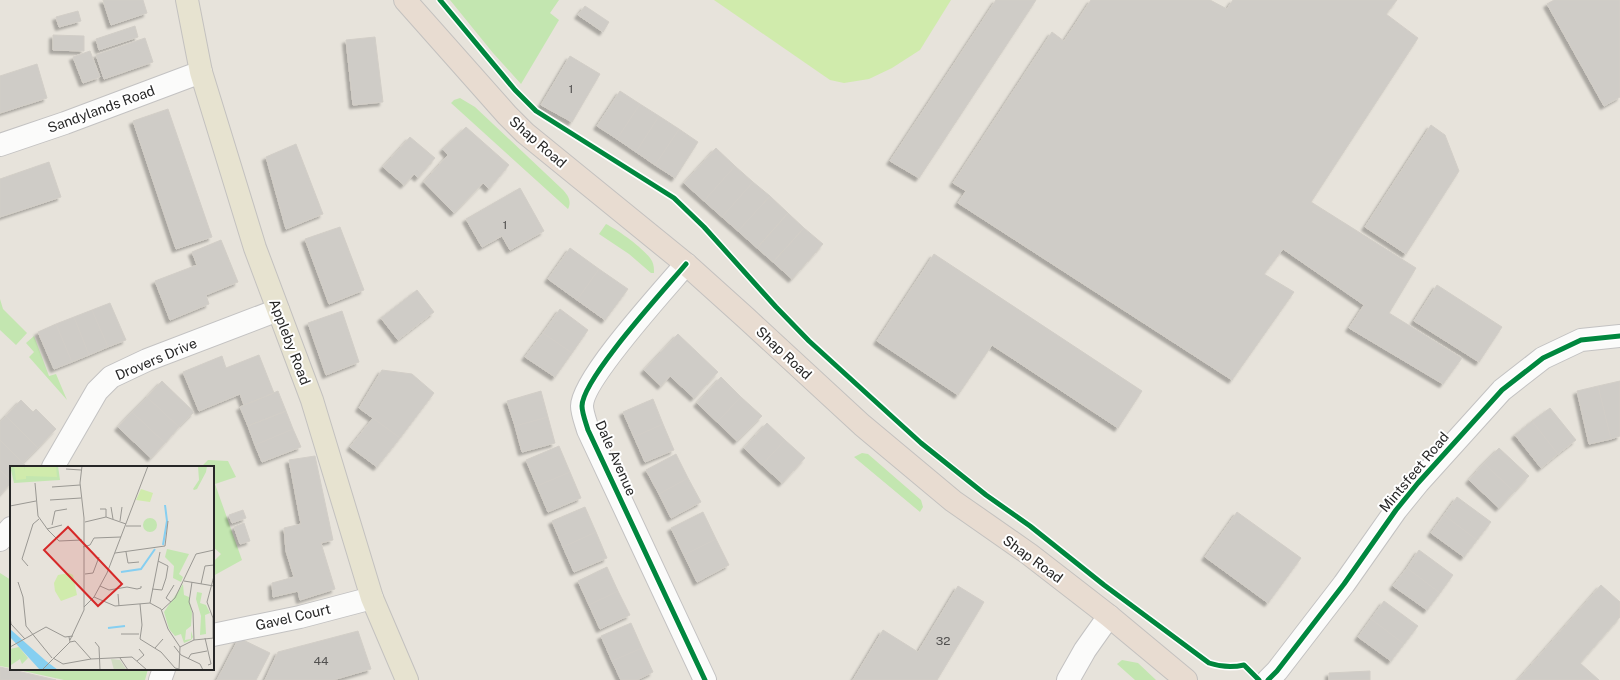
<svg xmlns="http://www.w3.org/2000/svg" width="1620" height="680" viewBox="0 0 1620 680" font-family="'Public Sans',sans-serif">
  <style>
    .green { fill: #c3e6b0 }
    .pitch { fill: #d0ebac }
    .building { fill: #cfccc7; stroke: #d2cec7; filter: url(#shadow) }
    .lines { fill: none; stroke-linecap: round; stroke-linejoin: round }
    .street-casing { stroke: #c3c2c2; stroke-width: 24 }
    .secondary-casing { stroke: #c3c2c2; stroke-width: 24 }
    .primary-casing { stroke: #c3c1bf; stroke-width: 24 }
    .highway-casing { stroke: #c3c1bf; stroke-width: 24 }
    .street { stroke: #fbfbfa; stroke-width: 22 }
    .secondary { stroke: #fbfbfa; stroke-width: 22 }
    .primary { stroke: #e7e3d0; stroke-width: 22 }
    .highway { stroke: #e8dcd1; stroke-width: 22 }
    .cycleway-casing { stroke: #fff; stroke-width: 8 }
    .cycleway { stroke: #00873e; stroke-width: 5 }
    .labels { text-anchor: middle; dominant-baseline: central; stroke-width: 4; stroke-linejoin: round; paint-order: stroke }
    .number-label { font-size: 12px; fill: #525150 }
    .street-label { font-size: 14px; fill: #272727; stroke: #fff }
    .inset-river { fill: none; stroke: #86cff1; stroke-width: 2 }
    .inset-road { fill: none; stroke: #9a9893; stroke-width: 1 }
    .view { fill: #d62828; fill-opacity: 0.15; stroke: #d62828; stroke-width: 2 }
    .inset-edge { fill: none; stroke: #272727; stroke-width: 2 }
  </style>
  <defs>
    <filter id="shadow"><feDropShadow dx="-3.5" dy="3.5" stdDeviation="1" flood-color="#0004"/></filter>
  </defs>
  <rect width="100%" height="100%" fill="#e7e3db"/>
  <path class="green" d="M450 0H559L550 13 559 20 521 84 493 53Z
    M460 98 475 107 562 189C568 195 572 201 568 209L451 103 454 100Z
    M606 224C618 230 645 249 652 261 654 265 654 269 654 273H651L629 254 599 234Z
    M0 299 3 309 27 333 16 345 0 330Z
    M34 336 49 376 56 374 67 400 29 357 34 352 26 343Z
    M862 453 868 454 921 500 923 507 920 512 854 457Z
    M208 460 228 461 236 477 215 484 242 560 213 576V562L221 554 213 547V467H201Z
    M0 573 11 580V668L0 666Z
    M1122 660 1138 663 1156 680H1135L1117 664Z
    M14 669H148L145 680H64Z"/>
  <path class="pitch" d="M714 0H951L920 50 892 68 869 79 844 83 830 80Z"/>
  <path class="building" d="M103 0H143L147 13 111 25Z
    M996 0H1036L919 178 890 161Z
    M1091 0H1210L1227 9 1233 0H1397L1386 14 1418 38 1311 202 1416 268 1389 313 1462 358 1443 384 1349 328 1364 305 1283 249 1264 274 1294 292 1232 380 958 203 966 191 953 183 1052 32 1064 41Z
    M1554 0H1620V97L1604 106 1547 4Z
    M585 6 609 22 603 32 578 15Z
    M78 11 81 21 59 27 56 17Z
    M135 26 138 37 99 50 96 39Z
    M53 35 84 36V51L53 50Z
    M375 37 383 102 353 105 346 40Z
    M145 38 153 62 104 79 96 55Z
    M90 51 100 77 83 83 73 57Z
    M570 56 600 74 572 122 541 105Z
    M37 64 47 98 0 113V76Z
    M620 91 640 104 617 139 597 126Z
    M640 104 659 116 636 152 617 139Z
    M168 109 212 237 176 249 133 121Z
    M659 116 679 129 655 165 636 152Z
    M1431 125 1445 135 1459 171 1406 254 1365 227Z
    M466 127 509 165 489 189 483 183 454 213 424 182 448 155 443 149Z
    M679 129 698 142 675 178 655 165Z
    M410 137 435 158 418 178 414 174 404 185 383 167Z
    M296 144 323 214 286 229 266 157Z
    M716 148 735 166 704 201 684 183Z
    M49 162 61 197 0 217V179Z
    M735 166 753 182 722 217 704 201Z
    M753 182 770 196 738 231 722 217Z
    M520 188 544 231 510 250 502 236 482 247 466 219Z
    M770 196 788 213 757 248 738 231Z
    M788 213 804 228 773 262 757 248Z
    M340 227 364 290 329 304 305 239Z
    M804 228 823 244 792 279 773 262Z
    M221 240 238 282 206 295 209 304 170 320 155 281 197 265 192 252Z
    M570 248 599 269 577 300 548 279Z
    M934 254 1142 391 1118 428 992 345 958 395 877 341Z
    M599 269 628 289 605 320 577 300Z
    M1437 285 1502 327 1479 362 1414 321Z
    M417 290 434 312 398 340 381 318Z
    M110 303 126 340 108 347 92 310Z
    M560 309 588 330 572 353 543 333Z
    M92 310 108 347 89 355 74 317Z
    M342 311 359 362 326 375 308 323Z
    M74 317 89 355 72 362 56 324Z
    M56 324 72 362 54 369 38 332Z
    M543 333 572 353 555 377 525 357Z
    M678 334 718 372 694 398 670 376 661 386 644 370Z
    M259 355 274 393 244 405 240 394 199 411 183 372 222 356 226 368Z
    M382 370 412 374 434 393 400 438 359 408Z
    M721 377 741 397 717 422 697 403Z
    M162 381 194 412 179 427 147 397Z
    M1620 381V436L1611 439 1598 386Z
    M1598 386 1611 439 1589 444 1577 391Z
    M278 391 286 411 248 426 240 407Z
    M541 391 548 417 515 426 507 401Z
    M147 397 179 427 165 443 132 412Z
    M741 397 762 416 737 441 717 422Z
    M653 399 663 424 634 437 623 412Z
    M21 400 33 412 36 409 56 429 38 448 6 416Z
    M1550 408 1576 440 1558 454 1532 421Z
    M286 411 293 429 255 445 248 426Z
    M132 412 165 443 151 458 118 427Z
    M6 416 38 448 23 463 0 440V422Z
    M548 417 555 443 522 452 515 426Z
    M373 418 400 438 377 467 350 447Z
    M1532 421 1558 454 1541 468 1515 435Z
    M767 423 785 440 762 465 744 448Z
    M663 424 674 450 645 462 634 437Z
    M293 429 301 447 262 462 255 445Z
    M0 440 27 467H11V481L0 470Z
    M785 440 805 458 782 483 762 465Z
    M559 446 570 472 537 486 526 460Z
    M1499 448 1529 476 1514 492 1484 463Z
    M676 454 688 478 659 494 646 470Z
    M315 456 333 540 321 543 335 589 300 600 298 591 273 597 272 583 294 577 286 551 284 528 301 524 289 460Z
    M1484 463 1514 492 1499 508 1469 480Z
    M0 470 11 481V483L0 495Z
    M570 472 581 498 548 512 537 486Z
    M688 478 701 502 671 518 659 494Z
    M1457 497 1491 522 1477 540 1444 515Z
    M585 507 596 532 563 547 552 521Z
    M243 510 246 518 232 523 229 515Z
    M703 512 716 539 684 555 671 528Z
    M1237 512 1301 558 1268 603 1205 557Z
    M1444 515 1477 540 1464 557 1431 533Z
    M244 523 250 541 240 544 234 527Z
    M596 532 607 558 574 572 563 547Z
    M716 539 729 565 697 582 684 555Z
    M1419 550 1453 575 1440 593 1407 568Z
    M607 567 618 591 589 605 578 581Z
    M1407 568 1440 593 1427 610 1393 586Z
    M1601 585 1620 602V617L1580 663 1599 680H1518Z
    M958 586 984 602 937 680H853L883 630 918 652Z
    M618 591 630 615 600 629 589 605Z
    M1384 601 1418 626 1404 644 1371 619Z
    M1371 619 1404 644 1391 661 1358 637Z
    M631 623 642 648 612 661 601 636Z
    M358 631 371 669 333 680H265L278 652Z
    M239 638 270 653 256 680H217Z
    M642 648 653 672 637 680H621L612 661Z
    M0 667 56 680H0Z
    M1370 671V680H1329V673Z"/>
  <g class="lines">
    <g class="street-casing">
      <path id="street" d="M686 264C665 289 582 379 582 406 582 413 586 423 588 430L705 680
        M53 467 97 391 111 377 147 360 278 310
        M0 540 11 528
        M213 635 300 617 372 598
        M160 680 164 669
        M1068 680 1085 650 1109 616
        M1268 680 1277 671 1344 584 1396 510 1418 483 1502 390 1543 358 1581 340 1620 336"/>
    </g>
    <g class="secondary-casing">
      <path id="secondary" d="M0 145 65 123 201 72"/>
    </g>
    <g class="primary-casing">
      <path id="primary" d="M187 0 201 72 255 248 312 400 372 598 407 680"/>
    </g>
    <g class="highway-casing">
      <path id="highway" d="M405 0 507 115 525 133 686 264 746 318 862 425 953 501 1029 554 1109 616 1186 680"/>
    </g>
    <use href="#street" class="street"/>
    <use href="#secondary" class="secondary"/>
    <use href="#primary" class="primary"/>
    <use href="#highway" class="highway"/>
    <g class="cycleway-casing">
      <path id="cycleway" d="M440 0 515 90 536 111 674 198 704 227 776 307 809 341 921 443 986 495 1030 526 1104 585 1209 663C1221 667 1231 668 1244 665L1259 680
        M686 264C665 289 582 379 582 406 582 413 586 423 588 430L705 680
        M1268 680 1277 671 1344 584 1396 510 1418 483 1502 390 1543 358 1581 340 1620 336"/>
    </g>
    <use href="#cycleway" class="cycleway"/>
  </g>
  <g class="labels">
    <g class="number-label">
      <text x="571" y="89">1</text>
      <text x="505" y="225">1</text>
      <text x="943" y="641">32</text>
      <text x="321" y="661">44</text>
    </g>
    <g class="street-label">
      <text transform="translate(101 109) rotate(-20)">Sandylands Road</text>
      <text transform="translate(538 142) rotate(41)">Shap Road</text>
      <text transform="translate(290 342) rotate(69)">Appleby Road</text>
      <text transform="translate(784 353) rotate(43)">Shap Road</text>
      <text transform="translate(156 359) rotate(-23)">Drovers Drive</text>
      <text transform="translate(616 458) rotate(66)">Dale Avenue</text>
      <text transform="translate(1414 472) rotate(-50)">Mintsfeet Road</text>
      <text transform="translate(1033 559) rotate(36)">Shap Road</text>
      <text transform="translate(293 617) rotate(-13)">Gavel Court</text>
    </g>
  </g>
  <g transform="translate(10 466)">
    <rect width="204" height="204" fill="#e7e3db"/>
    <path d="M0 0H48L50 14 4 17ZM188 0H197L196 6 187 23 184 24 183 23 189 14ZM133 59a7 7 0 1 1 14 0a7 7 0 1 1-14 0ZM157 83 179 88 169 108 173 111 171 116 163 112 164 100 155 91ZM173 118 174 129 179 131 182 147 181 160 176 164 175 174 181 173V165L183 171 181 174 174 177 171 168 165 170 159 163 154 146ZM187 126 192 127 190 137 196 139 200 147 195 149 196 168 190 169 191 150 186 133ZM9 181 18 192 12 198 10 193 1 199 0 183Z" fill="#c3e6b0"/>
    <path d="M101 193 110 194 116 203 104 204Z" fill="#d0dcc1"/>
    <path d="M4 0H14L15 5V0H46L47 11 16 10V13L6 14ZM131 23 143 27 140 36 126 34ZM59 107 63 109 67 129 51 135 45 125 44 117 48 109Z" fill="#d0ebac"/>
    <path d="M0 163 36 195 48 204H30L0 171Z" fill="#86cff1"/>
    <path class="inset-river" d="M153 79 157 55 155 39M111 106 131 103 145 83M98 162 115 160"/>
    <path class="inset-road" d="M56 3 71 4M25 17 28 50 38 64 49 75 72 74M42 21 70 19M40 34 71 32M0 40 26 35M101 41 103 53M90 43H96V51M110 55 112 41M75 56 96 51 116 58M42 59 45 45 57 43M116 60H131M37 63 52 59M73 81 80 79 84 72 111 71M116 86 118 97 129 96M105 87 155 80 158 55M18 100 12 93 23 58 29 53M75 108 83 107 89 91M174 115 204 120M8 116 13 131 16 160 42 192M182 116 179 136 183 147 184 174M191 118 195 100 204 99M90 120 99 124 117 121 127 123 131 122V120M142 123 152 124 156 112 158 100 148 95M108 128 109 140M84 131 105 140 140 137 151 143 158 163 170 181 169 204M161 136 156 132 164 119M140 137 150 86M130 138 132 159 130 173 151 186 165 202 169 203M74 141 84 131 97 107 138 0M152 144 165 132 186 88 204 84M0 151 1 158 15 173M111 168H129M195 172 201 198 198 199M203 172V152L197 136 204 110M60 174 74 144V52L70 17 72 0M60 176 65 175 81 193M85 176 89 181 90 204M164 180 171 189 190 198 193 204M0 181 36 161 55 171 63 170M170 181 184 174 204 172M145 182 153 173M43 192 53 198 81 193 122 191 137 204M110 192 118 204M178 193 181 188 197 185M127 195 134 189 129 183M32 204 60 176 59 171"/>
    <path class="view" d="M58 61 112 118 88 140 34 84Z"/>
    <rect width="204" height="204" class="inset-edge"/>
  </g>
</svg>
